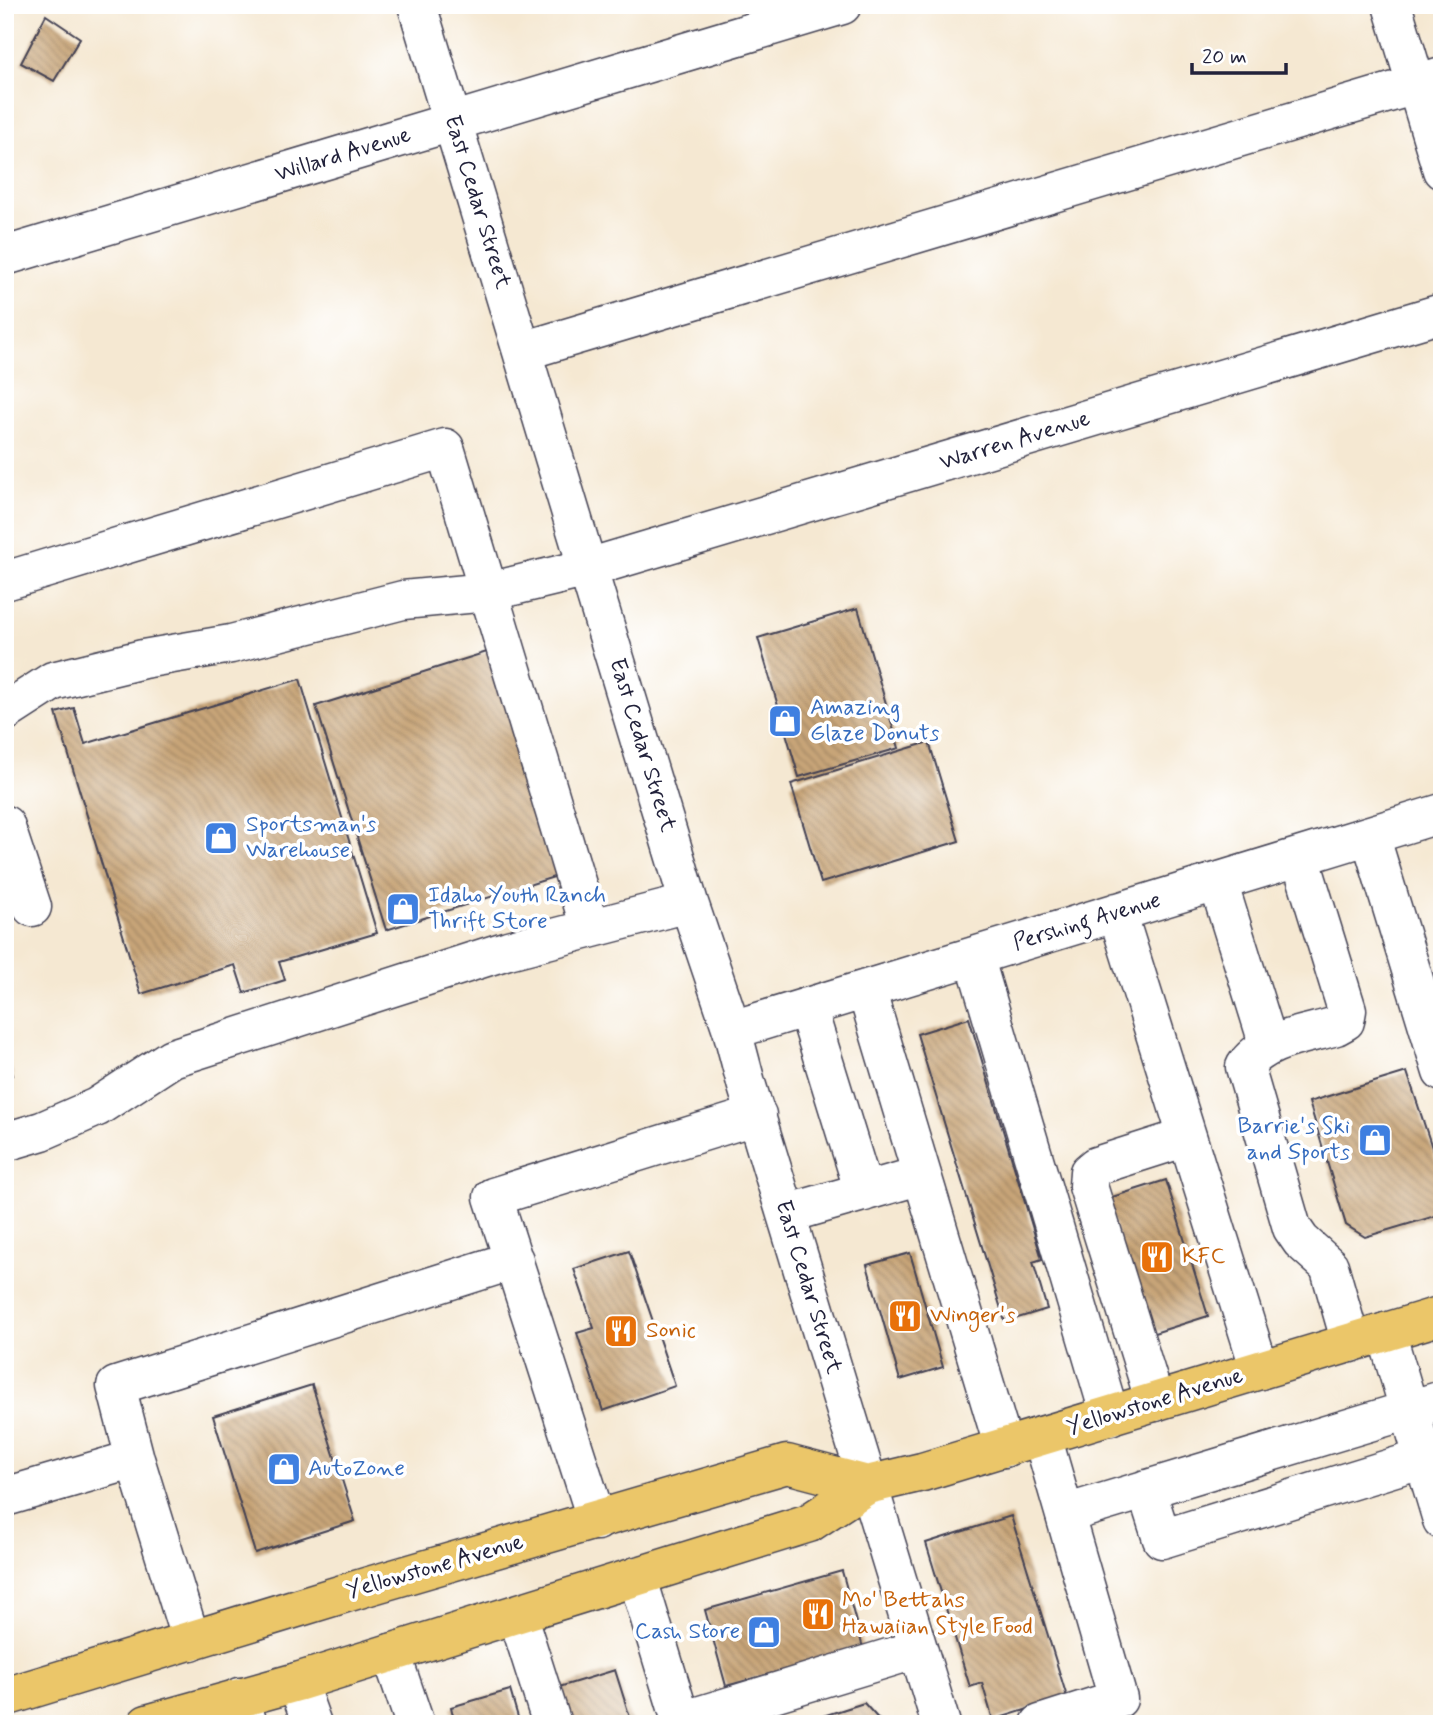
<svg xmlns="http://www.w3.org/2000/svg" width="1447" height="1729" viewBox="0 0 1447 1729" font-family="Mynerve,sans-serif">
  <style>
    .building { fill: url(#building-back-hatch) }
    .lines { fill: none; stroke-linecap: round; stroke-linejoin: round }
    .minor-casing { stroke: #424052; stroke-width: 41 }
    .major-casing { stroke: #424052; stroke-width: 41 }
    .minor { stroke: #fff; stroke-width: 38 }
    .major { stroke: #ebc669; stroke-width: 38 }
    .labels { text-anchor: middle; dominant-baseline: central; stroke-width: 7; stroke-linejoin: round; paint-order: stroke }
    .street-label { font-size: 23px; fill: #22223b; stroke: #fff }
    .shop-label { font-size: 23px; fill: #366cbe; stroke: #fff; text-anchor: start }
    .food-label { font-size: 23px; fill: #c56008; stroke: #fff; text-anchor: start }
  </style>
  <defs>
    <pattern id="building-back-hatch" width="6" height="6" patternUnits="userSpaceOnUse" patternTransform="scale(1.75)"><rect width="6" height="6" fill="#c8a578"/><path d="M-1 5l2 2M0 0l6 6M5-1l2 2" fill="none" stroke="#a28664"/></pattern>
  </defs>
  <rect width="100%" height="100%" fill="#fff"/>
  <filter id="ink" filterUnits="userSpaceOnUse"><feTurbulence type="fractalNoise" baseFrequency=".0143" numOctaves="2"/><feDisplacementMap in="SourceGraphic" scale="14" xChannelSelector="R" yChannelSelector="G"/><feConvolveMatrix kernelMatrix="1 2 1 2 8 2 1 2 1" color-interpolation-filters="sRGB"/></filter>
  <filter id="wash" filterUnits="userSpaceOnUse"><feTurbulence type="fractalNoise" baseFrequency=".00686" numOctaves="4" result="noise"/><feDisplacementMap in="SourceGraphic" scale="28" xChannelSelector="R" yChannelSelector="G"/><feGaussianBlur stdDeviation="1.57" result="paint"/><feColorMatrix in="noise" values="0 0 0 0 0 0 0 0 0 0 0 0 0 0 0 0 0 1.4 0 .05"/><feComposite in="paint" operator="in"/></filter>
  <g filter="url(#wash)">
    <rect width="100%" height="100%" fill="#f5e8d2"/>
    <g id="blocks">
      <path class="building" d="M46 15 80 38 54 81 21 63Z
        M858 608 899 748 799 777 758 638Z
        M490 651 560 875 386 930 316 706Z
        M300 679 377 933 279 962 285 980 244 993 235 965 141 994 56 713 74 708 85 744Z
        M929 742 959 841 821 883 791 784Z
        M969 1018 1042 1259 1033 1262 1047 1309 1005 1322 917 1034Z
        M5 1049 13 1075 5 1077Z
        M1407 1072 1442 1178V1214L1365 1237 1346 1225 1309 1102Z
        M1166 1180 1208 1316 1148 1335 1106 1199Z
        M629 1251 675 1386 603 1411 577 1333 594 1328 574 1269Z
        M910 1253 943 1367 900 1380 867 1265Z
        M312 1385 355 1521 255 1553 213 1416Z
        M1011 1516 1067 1697 993 1720 982 1683 970 1687 926 1543Z
        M842 1571 863 1648 726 1686 705 1610Z
        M615 1670 632 1724H567L556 1688Z
        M510 1690 520 1724H455L451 1707Z
        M864 1703 883 1724H801V1723Z"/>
    </g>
  </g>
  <g filter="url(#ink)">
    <use href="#blocks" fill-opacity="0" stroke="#424052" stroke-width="2"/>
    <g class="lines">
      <g class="minor-casing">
        <path id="minor" d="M417 5 689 903 732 1030 746 1083 941 1724
          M1392 5 1442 170
          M5 256 842 5
          M523 351 1442 77
          M5 581 445 448 590 928
          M5 712 53 681 143 659 231 644 403 600 488 592 588 568 1442 313
          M5 825 32 907
          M1370 835 1442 1072
          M1300 857 1347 1010 1345 1021 1336 1026C1307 1035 1262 1039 1245 1067L1292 1228 1301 1241 1329 1266 1351 1343
          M1218 882 1269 1046
          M1117 912 1260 1370
          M974 956 1110 1416
          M866 989 1004 1448
          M807 1007 864 1192
          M732 1030 1442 813
          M5 1142 42 1131 97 1107 172 1058 508 950 689 903
          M786 1214 922 1175
          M1386 1332 1442 1520
          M1155 1402 1088 1186 1089 1172 1096 1166 1187 1137
          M1146 1489 1162 1539 1424 1458
          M5 1497 135 1459
          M1065 1514 1442 1400
          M597 1521 493 1197 757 1115
          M637 1576 682 1724
          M517 1614 552 1724
          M191 1641 135 1459 116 1386 514 1260
          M391 1653 415 1724
          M297 1682 312 1724
          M239 1697 248 1724
          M681 1721 918 1649
          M1040 1724 1118 1699 1042 1436"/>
      </g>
      <g class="major-casing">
        <path id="major" d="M5 1697 369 1586 787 1464 867 1485
          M147 1724 297 1682 809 1523 867 1485 922 1472 1442 1315"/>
      </g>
      <use href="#minor" class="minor"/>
      <use href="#major" class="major"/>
    </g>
  </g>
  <defs>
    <g id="shop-square" transform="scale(1.75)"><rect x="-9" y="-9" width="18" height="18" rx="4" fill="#3f7fe0" stroke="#fff"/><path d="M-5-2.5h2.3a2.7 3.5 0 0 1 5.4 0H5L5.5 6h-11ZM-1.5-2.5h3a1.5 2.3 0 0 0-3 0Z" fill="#fff"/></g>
    <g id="restaurant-square" transform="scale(1.75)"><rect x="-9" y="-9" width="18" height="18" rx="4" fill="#e8710a" stroke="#fff"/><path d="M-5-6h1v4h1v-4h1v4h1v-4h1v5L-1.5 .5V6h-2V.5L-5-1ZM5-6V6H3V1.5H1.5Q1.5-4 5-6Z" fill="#fff"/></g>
  </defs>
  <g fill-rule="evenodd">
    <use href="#shop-square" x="785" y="721"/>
    <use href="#shop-square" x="221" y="838"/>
    <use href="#shop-square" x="403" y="909"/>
    <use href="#shop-square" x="1375" y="1140"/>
    <use href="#restaurant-square" x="1157" y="1257"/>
    <use href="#restaurant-square" x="905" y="1316"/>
    <use href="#restaurant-square" x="621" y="1331"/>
    <use href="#shop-square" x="284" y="1469"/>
    <use href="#restaurant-square" x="818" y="1614"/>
    <use href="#shop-square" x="764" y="1632"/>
  </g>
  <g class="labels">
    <g class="street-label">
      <text transform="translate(343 155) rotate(-17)">Willard Avenue</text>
      <text transform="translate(477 202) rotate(73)">East Cedar Street</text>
      <text transform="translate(1015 441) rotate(-17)">Warren Avenue</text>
      <text transform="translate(642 745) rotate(73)">East Cedar Street</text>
      <text transform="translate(1087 922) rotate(-17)">Pershing Avenue</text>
      <text transform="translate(808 1287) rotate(73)">East Cedar Street</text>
      <text transform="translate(1155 1402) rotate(-17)">Yellowstone Avenue</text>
      <text transform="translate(435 1567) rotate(-16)">Yellowstone Avenue</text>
    </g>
    <g class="shop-label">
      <text x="810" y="708">Amazing<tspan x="810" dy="26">Glaze Donuts</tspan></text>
      <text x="246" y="825">Sportsman's<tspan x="246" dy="26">Warehouse</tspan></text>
      <text x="428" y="896">Idaho Youth Ranch<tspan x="428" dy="26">Thrift Store</tspan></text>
      <text x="1350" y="1127" text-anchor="end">Barrie's Ski<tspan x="1350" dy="26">and Sports</tspan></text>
      <text x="308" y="1469">AutoZone</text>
      <text x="740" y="1632" text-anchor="end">Cash Store</text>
    </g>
    <g class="food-label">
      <text x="1182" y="1257">KFC</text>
      <text x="930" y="1316">Winger's</text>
      <text x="646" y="1331">Sonic</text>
      <text x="842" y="1601">Mo' Bettahs<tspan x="842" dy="26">Hawaiian Style Food</tspan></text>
    </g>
  </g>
  <rect width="1447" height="1729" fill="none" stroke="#fff" stroke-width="28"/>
  <path d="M1192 63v10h94v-10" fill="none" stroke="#22223b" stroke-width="3.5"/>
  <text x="1202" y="63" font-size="21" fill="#22223b" stroke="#ffffff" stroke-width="5" paint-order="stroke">20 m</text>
</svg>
